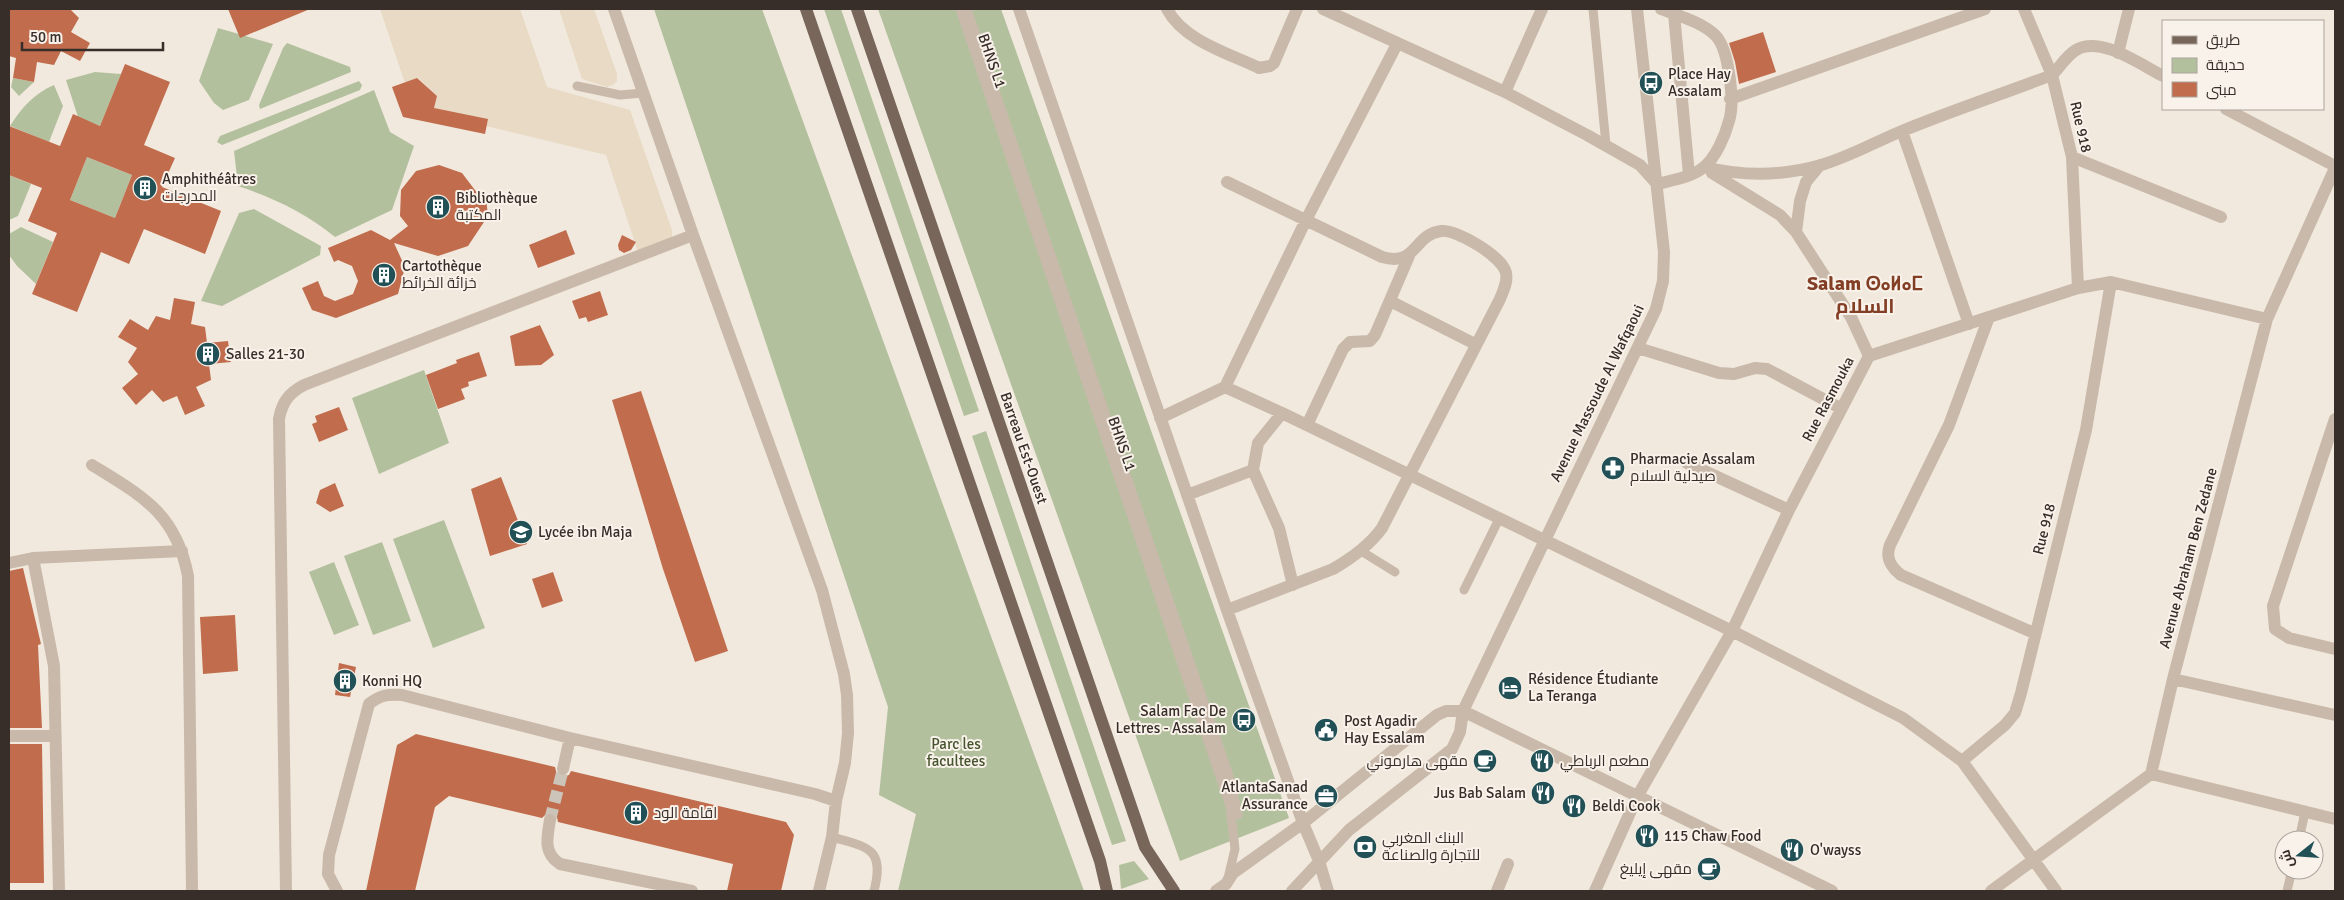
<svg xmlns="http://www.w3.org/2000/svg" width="2344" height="900" viewBox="0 0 2344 900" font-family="Signika,Cairo,'Noto Sans Tifinagh',sans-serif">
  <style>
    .green { fill: #b3c09e }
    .plaza { fill: #e8dac5 }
    .building { fill: #c06c4d; fill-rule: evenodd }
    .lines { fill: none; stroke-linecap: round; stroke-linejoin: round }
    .street-tunnel { stroke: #ccc4b9; stroke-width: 12; stroke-dasharray: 12 6; stroke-linecap: butt }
    .lane { stroke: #c9b9aa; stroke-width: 9 }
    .street { stroke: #c9b9aa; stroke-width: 12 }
    .primary { stroke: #78665b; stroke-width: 12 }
    .labels { text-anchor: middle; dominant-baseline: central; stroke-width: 4; stroke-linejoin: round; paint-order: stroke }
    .street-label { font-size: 15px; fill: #372e29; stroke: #f9f2ea }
    .poi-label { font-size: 15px; fill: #372e29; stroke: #f9f2ea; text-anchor: start }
    .park-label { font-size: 15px; fill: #45542e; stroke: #f9f2ea }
    .district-label { font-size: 20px; font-weight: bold; fill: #823f26; stroke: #f9f2ea }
  </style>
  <rect width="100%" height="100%" fill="#f1e9dd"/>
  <path class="green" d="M654 9H762L1084 891H898L916 814 879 795 888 707Z
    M824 9H841L979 411 964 416Z
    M878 9H1001L1289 818 1180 861Z
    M218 28 273 44 249 100 223 110 214 103 199 81Z
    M287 43 350 67 351 72 260 109 259 105 283 48Z
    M95 72 121 74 100 126 78 117 66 80Z
    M13 78 34 82 19 96 11 87Z
    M359 81 362 85 360 90 222 145 217 142 220 136Z
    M54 85 63 106 49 142 10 126C21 108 35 93 54 85Z
    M374 90 390 132 414 146 392 210 335 237C306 213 274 198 238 186L234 151Z
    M87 157 132 175 115 218 70 200Z
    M9 175 31 184 18 216 9 220Z
    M254 209 321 246 320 255 222 306 201 301 239 213Z
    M21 227 53 242 36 284 17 266 9 255V234Z
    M424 370 449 443 379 474 352 398Z
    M986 431 1126 841 1112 845 972 436Z
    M444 520 485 628 433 648 393 539Z
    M382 542 411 621 373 635 344 556Z
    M334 562 359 625 334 635 309 572Z
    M1134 861 1149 879 1121 889 1119 865Z"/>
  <path class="plaza" d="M380 9H520L547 87 630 110 672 230V237L638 252 606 155 486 126 434 108 437 96 418 78 405 83Z
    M559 9H594L617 74V81L613 85 607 87 582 79Z"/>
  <path class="building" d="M9 9H70L79 18 71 32 90 43 80 61 61 51 54 65 37 62 34 82 13 78 16 58 9 56Z
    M228 9H310L240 38Z
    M1763 32 1776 72 1739 84 1735 62 1729 43Z
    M125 64 170 82 144 145 175 158 162 187 221 211 205 254 144 229 129 264 101 252 77 312 32 294 57 233 28 221 42 188 9 175V126L60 146 73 114 100 126ZM87 157 132 175 115 218 70 200Z
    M417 78 437 96 434 108 488 119 485 134 403 117 392 87Z
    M439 165 462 173 481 198H486L488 216 468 246 438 256 394 243 405 267 398 294 336 318 312 310 302 288 318 281 324 296 335 301 353 294 358 281 352 266 338 260 334 262 328 248 371 230 390 240 408 226 400 216 401 190 416 171Z
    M566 230 575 254 538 268 529 245Z
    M622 235 636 242 631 250 624 253 619 250 618 245Z
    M600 291 608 315 588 322 586 317 579 319 572 301Z
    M174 298 195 302 191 324 205 327 207 343 228 341 231 362 209 364 211 380 196 387 205 406 185 415 177 396 163 402 152 390 136 405 122 388 138 374 128 362 137 348 118 337 130 319 148 330 156 316 170 320Z
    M540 325 554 355 541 365 515 366 510 336Z
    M479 352 487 376 468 382 469 386 461 389 465 399 438 409 426 375 457 363 456 360Z
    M641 391 728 651 695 662 663 569 612 400Z
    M339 407 348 430 319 442 312 424 317 422 315 416Z
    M501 477 527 544 490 556 471 489Z
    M335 483 344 506 330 512 316 503 320 490Z
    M23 568 41 644 38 645 42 728H9V571Z
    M553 572 563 601 542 608 532 579Z
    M235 615 238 671 203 674 200 617Z
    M339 663 356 667 350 697 335 695Z
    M416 734 555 767 557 775 562 777 569 775 571 771 786 822 794 835 781 891H727L733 864 558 822 557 817 552 812 547 813 542 818 449 796 435 807 415 891H366L397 745Z
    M9 744H42L44 883H9Z"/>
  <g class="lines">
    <path class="street-tunnel" d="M550 820 563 769"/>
    <path class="lane" d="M960 9 1230 806 1235 849 1228 878
      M967 9 1229 776 1238 815
      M1593 9 1606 145
      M577 86 620 95 643 93
      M1361 551 1395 572
      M1464 590 1499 519
      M832 837C868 847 885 848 874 891
      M2299 840 2305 812
      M2287 891 2292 870"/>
    <path class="street" d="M614 9 693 235 822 590 844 674 847 695 848 733 845 763 836 801 832 837 819 891
      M1019 9 1227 610 1303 823 1319 861 1328 891
      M1167 9C1184 41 1228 53 1259 68L1270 66 1274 63 1297 9
      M1323 9 1505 92 1587 135 1640 165 1657 184C1672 180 1691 178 1704 167 1716 157 1725 136 1729 121 1735 103 1729 50 1716 36 1702 22 1679 16 1661 9
      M2024 9 2052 75 2072 157 2078 288
      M1674 14 1689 175
      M2118 53 2129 9
      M1505 92 1542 9
      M1730 99 1985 9
      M2226 109 2335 166
      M1902 131 1969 324
      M2072 157 2221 217
      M1820 165 1806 182 1800 201 1796 232 1851 317 1869 356
      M1704 167C1742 176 1783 176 1821 165 1849 157 1875 142 1902 131 1951 111 2002 94 2052 75 2060 67 2066 56 2076 50 2100 35 2141 65 2163 76
      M1712 173 1780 215 1796 232
      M1227 182 1382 257C1417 267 1413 235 1441 231 1457 229 1503 257 1506 273 1508 282 1503 291 1500 299L1382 528C1369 546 1352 558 1333 569L1227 610
      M1390 301 1475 344
      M1989 317 1949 425 1890 545C1885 558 1891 567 1901 575L2034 633
      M1638 348 1719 373 1734 374 1755 368 1767 369 1840 408
      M1225 387 1282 413 1732 631 1903 718 1962 761 2056 891
      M1282 413 1258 443 1253 470 1279 528 1293 585
      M1160 418 1225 387 1306 220 1397 44
      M2335 419 2273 606 2275 629 2289 638 2335 649
      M1307 425 1343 349 1350 342 1370 341 1375 335 1409 256
      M1687 463 1789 510
      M92 465C142 496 176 513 188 576L192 891
      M1187 495 1253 470
      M33 558 54 666 59 891
      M9 563 33 558 182 551
      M2173 679 2335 715
      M9 736H55
      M1962 761 2005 725 2015 713 2021 693 2086 430 2111 282
      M563 769 570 738
      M2151 774 2335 819
      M550 820C547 838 543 853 560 864L692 891
      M286 891 279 419C282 402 289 393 304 385L693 235
      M337 891 328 874 329 855 369 704C380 695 388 694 402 695L570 738 815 794 836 801
      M1216 891 1226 884 1233 873 1303 823 1437 715 1446 711H1463L1832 891
      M1292 891 1349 830 1452 749 1460 732 1463 711 1656 309 1663 281 1664 252 1637 9
      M1497 891 1508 864
      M1595 891 1637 797 1732 631 1789 510 1869 356 2078 288 2111 282 2267 319
      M1991 891 2151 774 2173 679 2267 319 2335 168"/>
    <path class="primary" d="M806 9 1100 861 1107 891
      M857 9 1145 847 1174 891"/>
  </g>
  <defs>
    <g id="bus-disc" transform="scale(1.25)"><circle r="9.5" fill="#215156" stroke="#f9f2ea"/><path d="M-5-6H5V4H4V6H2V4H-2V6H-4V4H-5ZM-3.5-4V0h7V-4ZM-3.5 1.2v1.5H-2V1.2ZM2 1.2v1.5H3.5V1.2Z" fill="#fff"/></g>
    <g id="building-disc" transform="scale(1.25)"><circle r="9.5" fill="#215156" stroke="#f9f2ea"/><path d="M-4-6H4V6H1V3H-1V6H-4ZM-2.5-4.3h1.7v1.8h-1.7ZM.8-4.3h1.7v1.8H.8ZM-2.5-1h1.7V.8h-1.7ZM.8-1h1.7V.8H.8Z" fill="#fff"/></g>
    <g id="pharmacy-disc" transform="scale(1.25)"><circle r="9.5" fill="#215156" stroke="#f9f2ea"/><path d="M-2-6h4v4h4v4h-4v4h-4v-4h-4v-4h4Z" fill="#fff"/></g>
    <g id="university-disc" transform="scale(1.25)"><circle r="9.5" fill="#215156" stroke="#f9f2ea"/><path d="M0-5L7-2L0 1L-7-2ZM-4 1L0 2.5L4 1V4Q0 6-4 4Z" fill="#fff"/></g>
    <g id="hotel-disc" transform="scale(1.25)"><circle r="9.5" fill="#215156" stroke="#f9f2ea"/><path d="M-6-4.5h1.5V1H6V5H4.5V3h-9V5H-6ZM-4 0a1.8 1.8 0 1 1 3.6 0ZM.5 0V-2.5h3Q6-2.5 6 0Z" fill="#fff"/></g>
    <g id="civic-disc" transform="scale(1.25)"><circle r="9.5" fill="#215156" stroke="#f9f2ea"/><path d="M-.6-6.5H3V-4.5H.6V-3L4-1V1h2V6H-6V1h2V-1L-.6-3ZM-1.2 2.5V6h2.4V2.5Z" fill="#fff"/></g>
    <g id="cafe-disc" transform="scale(1.25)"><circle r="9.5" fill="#215156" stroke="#f9f2ea"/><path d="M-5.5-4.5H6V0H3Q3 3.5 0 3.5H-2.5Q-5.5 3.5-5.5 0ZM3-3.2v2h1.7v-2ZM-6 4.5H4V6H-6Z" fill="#fff"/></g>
    <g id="restaurant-disc" transform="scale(1.25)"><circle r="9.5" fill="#215156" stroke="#f9f2ea"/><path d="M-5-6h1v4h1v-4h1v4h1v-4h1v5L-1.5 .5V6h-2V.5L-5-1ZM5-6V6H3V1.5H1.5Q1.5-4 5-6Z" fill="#fff"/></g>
    <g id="office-disc" transform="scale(1.25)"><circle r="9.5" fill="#215156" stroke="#f9f2ea"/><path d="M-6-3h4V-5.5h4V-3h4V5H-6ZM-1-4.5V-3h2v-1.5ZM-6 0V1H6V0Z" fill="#fff"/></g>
    <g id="bank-disc" transform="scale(1.25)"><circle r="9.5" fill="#215156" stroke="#f9f2ea"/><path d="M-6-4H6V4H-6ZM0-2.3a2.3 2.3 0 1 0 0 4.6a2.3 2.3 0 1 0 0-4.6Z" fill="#fff"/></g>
  </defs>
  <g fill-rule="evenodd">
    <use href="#bus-disc" x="1651" y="83"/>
    <use href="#building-disc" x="145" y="188"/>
    <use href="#building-disc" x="438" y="207"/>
    <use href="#building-disc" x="384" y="275"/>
    <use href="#building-disc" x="208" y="354"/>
    <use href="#pharmacy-disc" x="1613" y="468"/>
    <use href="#university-disc" x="521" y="532"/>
    <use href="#building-disc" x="345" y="681"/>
    <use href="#hotel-disc" x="1510" y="688"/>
    <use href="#bus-disc" x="1244" y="720"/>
    <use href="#civic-disc" x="1326" y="730"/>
    <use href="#cafe-disc" x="1485" y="761"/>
    <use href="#restaurant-disc" x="1542" y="761"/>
    <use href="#restaurant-disc" x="1543" y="793"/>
    <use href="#office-disc" x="1326" y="796"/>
    <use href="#restaurant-disc" x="1574" y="806"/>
    <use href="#building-disc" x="636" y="813"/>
    <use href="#restaurant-disc" x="1647" y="836"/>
    <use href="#bank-disc" x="1365" y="847"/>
    <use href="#restaurant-disc" x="1792" y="850"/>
    <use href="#cafe-disc" x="1709" y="869"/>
  </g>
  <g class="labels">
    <g class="street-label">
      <text transform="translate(992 61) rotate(71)">BHNS L1</text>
      <text transform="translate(2081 127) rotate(77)">Rue 918</text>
      <text transform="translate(1597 393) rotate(-64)">Avenue Massoude Al Wafqaoui</text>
      <text transform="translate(1828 399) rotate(-62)">Rue Rasmouka</text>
      <text transform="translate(1122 444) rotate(71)">BHNS L1</text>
      <text transform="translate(1024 448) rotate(71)">Barreau Est-Ouest</text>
      <text transform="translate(2044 529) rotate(-76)">Rue 918</text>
      <text transform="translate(2188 558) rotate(-75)">Avenue Abraham Ben Zedane</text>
    </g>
    <g class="poi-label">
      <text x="1668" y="74">Place Hay<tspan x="1668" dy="17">Assalam</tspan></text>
      <text x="162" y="179">Amphithéâtres<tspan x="162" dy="17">المدرجات</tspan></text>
      <text x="456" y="198">Bibliothèque<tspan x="456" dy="17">المكتبة</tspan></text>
      <text x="402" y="266">Cartothèque<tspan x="402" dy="17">خزائة الخرائط</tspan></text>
      <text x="226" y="354">Salles 21-30</text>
      <text x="1630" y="459">Pharmacie Assalam<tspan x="1630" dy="17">صيدلية السلام</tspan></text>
      <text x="538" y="532">Lycée ibn Maja</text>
      <text x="1528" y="679">Résidence Étudiante<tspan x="1528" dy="17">La Teranga</tspan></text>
      <text x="362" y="681">Konni HQ</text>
      <text x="1226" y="711" text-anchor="end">Salam Fac De<tspan x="1226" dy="17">Lettres - Assalam</tspan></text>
      <text x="1344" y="721">Post Agadir<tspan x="1344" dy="17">Hay Essalam</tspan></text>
      <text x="1468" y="761" text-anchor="end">مقهى هارموني</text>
      <text x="1560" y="761">مطعم الرباطي</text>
      <text x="1308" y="787" text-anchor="end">AtlantaSanad<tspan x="1308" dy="17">Assurance</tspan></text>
      <text x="1526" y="793" text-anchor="end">Jus Bab Salam</text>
      <text x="1592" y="806">Beldi Cook</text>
      <text x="654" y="813">اقامة الود</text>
      <text x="1664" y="836">115 Chaw Food</text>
      <text x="1382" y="838">البنك المغربي<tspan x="1382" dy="17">للتجارة والصناعة</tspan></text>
      <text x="1810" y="850">O'wayss</text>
      <text x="1692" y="869" text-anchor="end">مقهى إيليغ</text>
    </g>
    <g class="park-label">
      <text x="956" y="744">Parc les<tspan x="956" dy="17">facultees</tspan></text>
    </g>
    <g class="district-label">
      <text x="1865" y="283">Salam ⵙⴰⵍⴰⵎ<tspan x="1865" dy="23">السلام</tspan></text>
    </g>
  </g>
  <rect width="2344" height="900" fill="none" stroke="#372e29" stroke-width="20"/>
  <rect x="2162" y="20" width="162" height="90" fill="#f9f2ea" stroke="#aba49d"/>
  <rect x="2172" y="36" width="25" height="8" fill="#78665b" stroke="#aba49d"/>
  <text x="2206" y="45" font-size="15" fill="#372e29">طريق</text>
  <rect x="2172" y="58" width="25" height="15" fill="#b3c09e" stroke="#aba49d"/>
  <text x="2206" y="70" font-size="15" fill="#372e29">حديقة</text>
  <rect x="2172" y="82" width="25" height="15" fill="#c06c4d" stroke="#aba49d"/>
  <text x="2206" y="95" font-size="15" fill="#372e29">مبنى</text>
  <g transform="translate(2299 855) rotate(253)"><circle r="24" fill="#f9f2ea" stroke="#aba49d"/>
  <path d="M0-4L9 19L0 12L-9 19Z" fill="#215156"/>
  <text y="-8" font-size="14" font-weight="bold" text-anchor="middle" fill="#372e29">ش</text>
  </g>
  <path d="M22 42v8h141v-8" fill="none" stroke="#372e29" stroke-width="2.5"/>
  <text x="30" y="42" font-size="15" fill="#372e29" stroke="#f9f2ea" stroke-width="4" paint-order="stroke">50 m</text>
</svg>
